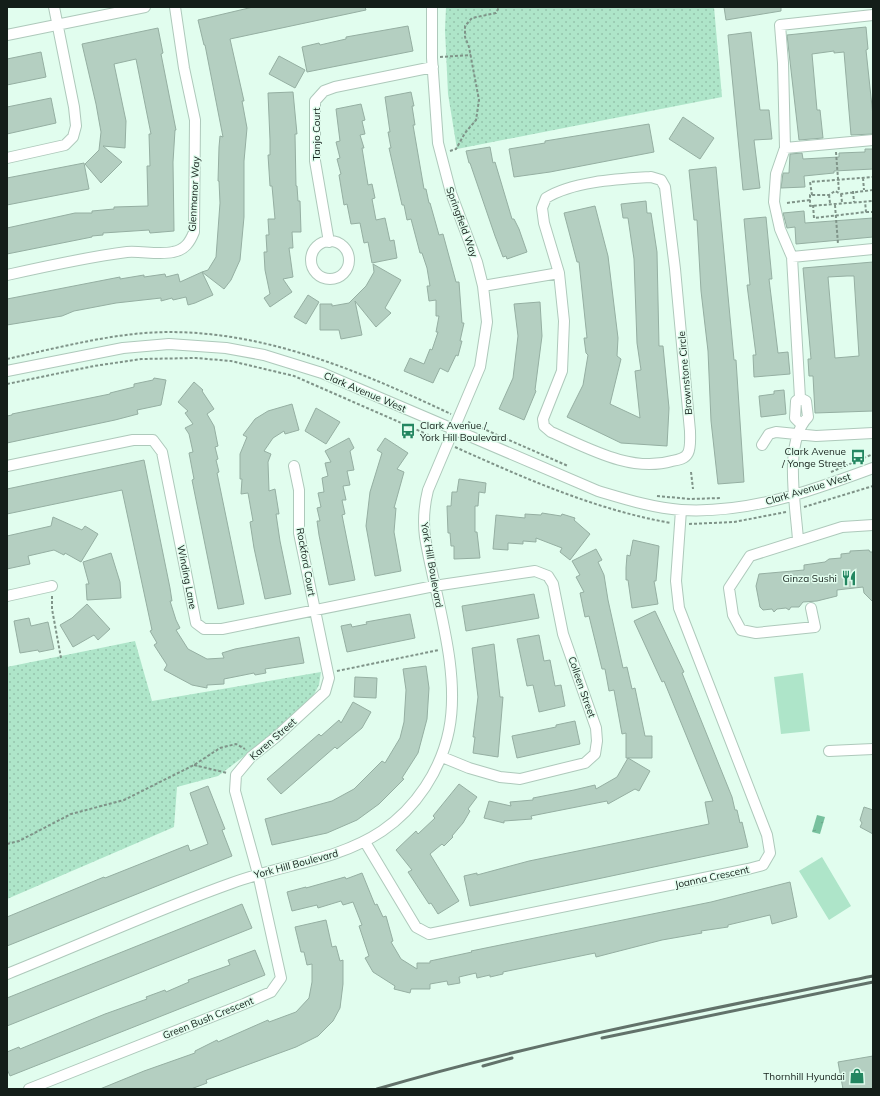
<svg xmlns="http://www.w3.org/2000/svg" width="880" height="1096" viewBox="0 0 880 1096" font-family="Mulish,sans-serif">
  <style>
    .green { fill: url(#green-dots) }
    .pitch { fill: #aee5c9 }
    .water { fill: url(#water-ripples) }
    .building { fill: #b4cfc1; stroke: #95afa2; fill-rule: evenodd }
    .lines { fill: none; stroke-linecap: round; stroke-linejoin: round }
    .minor-casing { stroke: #aec9bb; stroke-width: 12 }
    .path { stroke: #7f9388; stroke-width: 2; stroke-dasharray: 3 2; stroke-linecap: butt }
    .minor { stroke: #fff; stroke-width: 10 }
    .rail { stroke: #62726a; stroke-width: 3 }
    .labels { text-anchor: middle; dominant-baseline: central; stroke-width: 3; stroke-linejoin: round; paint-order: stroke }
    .street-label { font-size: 10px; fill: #141e19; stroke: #e1fdee }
    .poi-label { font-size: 10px; fill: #141e19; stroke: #e1fdee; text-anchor: end }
  </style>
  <defs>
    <pattern id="green-dots" width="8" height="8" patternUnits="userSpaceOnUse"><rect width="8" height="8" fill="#aee5c9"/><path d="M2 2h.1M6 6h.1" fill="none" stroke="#95c4ac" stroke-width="1.8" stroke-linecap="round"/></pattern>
    <pattern id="water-ripples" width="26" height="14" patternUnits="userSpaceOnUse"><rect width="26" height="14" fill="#78c19e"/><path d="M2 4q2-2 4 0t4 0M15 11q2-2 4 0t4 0" fill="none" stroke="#67a588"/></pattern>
  </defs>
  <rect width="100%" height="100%" fill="#e1fdee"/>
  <path class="green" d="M446 7H714L722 97 457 149 448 94 445 30Z
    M135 641 152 701 321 672 319 685 313 696 255 748 218 776 177 787 174 827 7 899V667Z"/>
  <path class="pitch" d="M803 673 810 731 781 734 774 677Z
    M822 857 851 906 829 920 799 871Z"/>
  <path class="water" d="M817 815 825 817 820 834 812 832Z"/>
  <path class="building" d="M253 7H365L366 10 230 39 244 101H242L247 128 244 161V217L240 260 231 280 224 289 202 272 208 270 216 257 220 203 219 181H218L219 147 220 136 223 137 205 45H204L198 20Z
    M724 7H781V11L726 20Z
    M408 26 413 51 307 72 302 47 319 43 320 45 346 39V37Z
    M866 27 868 49 866 50 873 116V134L851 135 844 52 834 53V51L812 54 817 110H820L823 138 799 140 787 35Z
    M158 28 163 53 161 54 176 130H175L173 162 174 231 150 233 149 230 103 233V235L92 236V237L7 254V228L75 213H92V211L114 209V207L148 206 147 166H150L149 134H151L136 59 114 64 126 121 125 148 103 146 122 162 101 183 85 164 99 150 101 132 96 104 82 44Z
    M751 32 760 110H769L772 139 754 140 760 188 743 190 728 35Z
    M41 52 46 77 7 85V59Z
    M279 56 305 70 295 88 269 74Z
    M293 92 297 134H295L296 186H297L298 201H300L301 232H292L293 248H289L293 277 283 279 292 292 270 307 264 298 270 294 265 270 264 252H267L266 235H269L268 219H275L272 186H270L268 155H270V140L268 93Z
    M411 92 414 106H412L415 125H413L424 189H426L429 203H430L439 235 443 234 456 282H459L462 323H464L460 341H462L458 356 456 355 448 372 440 368 433 383 404 371 410 358 424 364 430 349 432 350 438 332H436L439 316H436V300L429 301 427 286H430L427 268 422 253H420L411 219 407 220 404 205H402L389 148H391L388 132H390L385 97Z
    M51 98 56 123 7 134V107Z
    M361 104 365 120 362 121 365 134 360 135 364 148H362L368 185 372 184 375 198 372 199 376 220 385 218 390 241 394 240 397 258 372 263 368 242 364 243 360 223 351 224 347 204 344 205 339 175 341 174 337 159 340 158 336 142 340 141 336 109Z
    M683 117 714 138 700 159 669 139Z
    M649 124 654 152 550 172 514 177 509 149 545 143V141Z
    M490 147 493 163 495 162 512 219H514L519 229 527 252 507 259 506 256 503 257 495 236 470 163H469L466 151Z
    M865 149H873V169L834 171V173L804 176 805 187 781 188 783 173H789L790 154 802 153 803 159 839 157V153L865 152Z
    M84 163 89 189 7 205V178Z
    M716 167 734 360H736L744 482 718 484 711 421 708 351 701 291 697 220H694L689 170Z
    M646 201 647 213H651L657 252 659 346H663L669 408 667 446 621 443 567 417 583 385 588 355 586 353 584 338H587L579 262H577L564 213 595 206 608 256 618 338 617 356 621 359 610 404 640 418 635 371 641 370 637 343 634 259 628 218H623L621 204Z
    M804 211 805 223 873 218V237L796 244 795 227 787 228 783 213Z
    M766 217 772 279H769L778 353 788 352 790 374 754 377 753 355H756L747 285H750L744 219Z
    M873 262V411L815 413 813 376H809L808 359H811L803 268ZM847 276H854L859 356 835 358 828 277Z
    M373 264 401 280 385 308 391 313 376 327 355 301 362 335 341 339 339 330H320V304H332V306L349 303 366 286 374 272Z
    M202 272 213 295 195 303 188 305 186 297 173 300 172 298 161 301V298L116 303 74 311 62 316 7 325V299L120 277V279L144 275V277L165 274 166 277 178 274 180 282Z
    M308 295 319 302 306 324 294 317Z
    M540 302 542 336 535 390 536 391 524 420 499 409 513 378 518 336 514 304Z
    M154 378 166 380 161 405 137 410 138 414 115 420 7 443V416L12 415V414L110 394V393L134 387V384L153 380Z
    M194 382 203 390 202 391 214 409 207 414 214 426 218 446 215 447 218 459 216 460 219 472 217 473 244 604 218 609 192 480 194 479 189 453 193 452 189 434 185 428 193 424 185 413 188 411 178 402Z
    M784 390 786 414 761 417 759 396 774 394V391Z
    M292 404 299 430 285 434 284 431 273 438 264 451 271 454 268 462 269 491 275 489 279 514H276L280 541 291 594 265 599 254 548 250 522 253 521 248 493 241 494 242 479H240V454L247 437 243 435 255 419 268 411Z
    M316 408 340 422 326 444 305 431Z
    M349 438 354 448 350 451 354 470 347 471 350 485 343 486 346 500H342L345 514 342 515 355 580 329 585 319 535 317 521H320L317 508 321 507 318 493 324 492 322 478 328 476 325 463 331 462 325 451Z
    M385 438 408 453 397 469 404 472 394 508H396L394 532 401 571 375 576 366 526 370 492 382 453 377 450Z
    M144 460 170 588 172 601H170L176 620 180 628 176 630 188 649 207 659 224 658 222 653 235 649 299 637 304 663 265 669 266 673 255 675 254 673 224 679V684L207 685V688L192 685 164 670 167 665 154 645 157 643 150 631 152 630 122 490 7 514V489Z
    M459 479 486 483 485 493 479 492 478 506H475V532H477L480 558 454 559V546H451L450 533H448L447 506H451L452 492H457Z
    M542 513 561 516 562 514 575 518 574 520 590 534 570 560 560 552 562 548 536 538V542L523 541V544L508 543V550L493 549 496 515 525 518V514L541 515Z
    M53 517 82 530 85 526 98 534 81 562 65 553 64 555 54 550 28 556 30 564 7 569V536L51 526Z
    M633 540 659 546 656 581H654L658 604 632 608 628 580H626V568L627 555 630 556Z
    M596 549 602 560 598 562 604 575 608 600 623 668 627 667 632 689 635 688 645 736H652V758H626V733L622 734 614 690 609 691 605 669H602L589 616 585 617 580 593 584 592 576 577 580 575 572 561Z
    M869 550 870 552H873V602L864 593 863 587 837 590V596L817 601 803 602 799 607H791L789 610 786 608 777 609 774 612 772 609 763 610 760 607 756 586 759 574 804 570V565L825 562 829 559 841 558V554L850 553V551Z
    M111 553 120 582 121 598 87 600 86 584H89L83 562Z
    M534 594 539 618 466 631 462 606Z
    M87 604 110 629 98 640 94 635 73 647 60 625 72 618Z
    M655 611 684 672 682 673 732 797 735 810H737L740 823 742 822 748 847 470 906 464 876 477 873V875L529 861 709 824 705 802 713 801 664 681 662 682 634 621Z
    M410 614 415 638 347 652 341 626 351 624 352 627 367 624 366 622Z
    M29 618 31 626 48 622 54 649 39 652 38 650 20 653 14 621Z
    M539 635 544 661 550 660 555 686 561 685 565 706 539 712 533 685 527 686 517 639Z
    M494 644 500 697H503L498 757 473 753 475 737H473L478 697 472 648Z
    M426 666 429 688 427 719 418 753 402 778 404 779 379 804 357 820 327 833 272 845 265 819 332 801 354 789 382 761 385 763 400 738 404 722 406 690 403 669Z
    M355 677 377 678 376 698 354 697Z
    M353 702 371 712 362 728 337 749 335 747 281 794 267 779 319 734 321 736 339 720 341 723Z
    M575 721 580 744 517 758 512 736 556 727V725Z
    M628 758 650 771 639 791 635 789 608 804 607 801 531 816 532 819 504 821V823L484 818 489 801 511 806 510 802 533 800V798L574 790 595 785 596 789 617 777Z
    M459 784 477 797 468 809 470 811 463 823 452 836 453 837 444 846 442 844 430 854 459 901 438 914 431 903 429 904 408 872 412 870 396 850 416 831 418 834 435 818 433 816Z
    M208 786 225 829 222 830 232 856 7 946V917L104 877 105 878 188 845 190 851 208 844 190 793Z
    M864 807 873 810V834L860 827 862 823 860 820Z
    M362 873 375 905 377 904 383 917 386 916 393 941 391 942 401 959 417 969V963H430V961L472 952 471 951 711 902 790 882 797 917 772 924 770 915 728 925V927L701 931 702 933 662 940 596 957 595 953 503 972V974L490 977V975L477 978 476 973 459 977 460 983 448 985 447 981 430 984V989H411L410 993 394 989 395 986 373 972 365 958 369 956 359 926 362 925 353 902 343 905 341 901 318 908 317 905 292 911 287 892 306 887V888L345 877 346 879Z
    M242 904 252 928 7 1026V998Z
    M326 920 332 947 336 946 340 961 343 960V984L340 1008 333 1021 318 1036 296 1047 206 1080 207 1083 191 1089H100L144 1071 195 1053V1051L217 1040 218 1042 268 1020 269 1022 296 1012 309 998 312 982V964L307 965 304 952H301L295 927Z
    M255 950 265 975 10 1076 7 1069V1052L19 1047 20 1049 105 1014 147 999 146 997 165 990 166 992 189 982 188 980 230 965 228 960Z
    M873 1056V1089H843L838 1062Z"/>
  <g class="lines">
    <g class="minor-casing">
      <path id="minor" d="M7 35 145 7
        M785 148 873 140
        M7 158 65 145 73 137 76 126 74 107 54 7
        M651 177 661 180 665 187 675 269 690 431C690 437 691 447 688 453 685 459 678 460 672 461 631 473 588 448 551 432L544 426 543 419 562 371 564 321 559 273 544 223 542 208 546 198C573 181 619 179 651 177Z
        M311 260a19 19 0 1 1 38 0a19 19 0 1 1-38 0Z
        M329 242 315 161V101L324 91 335 87 433 67
        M792 257 873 249
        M7 275C47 266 87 257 127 252 142 251 159 255 173 252 185 250 190 242 194 232L195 120 184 68 175 7
        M483 286 559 273
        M7 371 123 348 169 344 226 348 264 355 322 373 598 491C625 499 653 508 681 510 749 514 811 491 873 468
        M800 398 792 257 780 229 774 202 776 174 785 148 783 63 780 25 873 15
        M800 398 796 401 795 418 801 424
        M762 445 769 434 776 432 816 436 873 433
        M7 466 133 440H153L162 452 196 623 204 629H222L434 586 535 571 548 576 553 584 563 634 596 728 597 741 595 754 585 763 520 779 500 777 469 768 442 757
        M798 540C796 507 783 442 808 417L806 401 800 398
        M7 596 52 586
        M811 608 815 627 756 633 741 630 733 615 729 588 750 556 842 527 873 525
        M829 751 873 749
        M365 842 416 927 429 934 748 869 763 865 770 853 767 835 679 608 676 581 681 510
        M7 974C82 944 156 910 232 883 283 864 337 861 382 831 416 808 441 770 449 730 461 670 435 597 425 537 423 521 424 506 428 490L480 367 487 322 483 286 477 262 451 193 438 143 432 58V7
        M29 1089 244 1004 271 992 281 978 258 874 235 791 236 775 251 757 276 737 325 692 329 678 299 533V490L294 466"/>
    </g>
    <path class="path" d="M440 57 471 55
      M450 151 456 149 465 133 476 120 479 100 469 47 465 37V26L472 18 496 13 499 7
      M836 152 839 192
      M863 178 864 190
      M873 190 841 194 835 191 829 195H810V206L873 201
      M853 191 854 202
      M841 194 842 202
      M812 195 810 182 873 177
      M829 195 830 203
      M787 203 810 200
      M813 205 814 218 866 212 865 201
      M835 205 838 244
      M866 212H873
      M7 359C52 349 98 337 144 333 253 325 355 369 451 414
      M7 384 94 366 141 359 196 358 231 361 294 376 438 439
      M468 422 568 466
      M455 447C524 478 596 510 671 523
      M691 472 693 489
      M831 472 873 454
      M657 496 691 499 721 498
      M804 507 873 486
      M689 524 734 522 786 512
      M52 596V609L61 658
      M337 671 439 650
      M194 765 227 773
      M7 844 19 841 71 814 124 800 194 765 220 748 236 744 245 749"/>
    <use href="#minor" class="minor"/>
    <path class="rail" d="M602 1038 873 982
      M483 1066 512 1058
      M377 1089C540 1041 707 1010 873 976"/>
  </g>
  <defs>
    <g id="bus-bare" transform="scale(1.2)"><path d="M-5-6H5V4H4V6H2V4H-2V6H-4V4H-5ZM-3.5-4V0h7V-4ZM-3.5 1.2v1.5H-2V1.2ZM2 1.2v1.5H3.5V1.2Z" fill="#238660" stroke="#e1fdee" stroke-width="2.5" paint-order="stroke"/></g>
    <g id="restaurant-bare" transform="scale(1.2)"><path d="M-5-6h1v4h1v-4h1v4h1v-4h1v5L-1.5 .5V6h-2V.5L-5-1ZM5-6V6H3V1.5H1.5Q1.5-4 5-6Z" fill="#238660" stroke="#e1fdee" stroke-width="2.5" paint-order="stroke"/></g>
    <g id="shop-bare" transform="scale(1.2)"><path d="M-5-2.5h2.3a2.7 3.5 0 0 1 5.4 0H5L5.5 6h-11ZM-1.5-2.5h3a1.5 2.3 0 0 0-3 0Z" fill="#238660" stroke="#e1fdee" stroke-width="2.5" paint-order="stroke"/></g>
  </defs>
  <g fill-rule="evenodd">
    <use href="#bus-bare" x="408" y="431"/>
    <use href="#bus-bare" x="858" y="457"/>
    <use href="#restaurant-bare" x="849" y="578"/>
    <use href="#shop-bare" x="857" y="1076"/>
  </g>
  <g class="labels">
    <g class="street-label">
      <text transform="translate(316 134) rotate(-90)">Tanjo Court</text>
      <text transform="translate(194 194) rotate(-87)">Glenmanor Way</text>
      <text transform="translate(462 222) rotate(70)">Springfield Way</text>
      <text transform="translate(685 373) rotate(-95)">Brownstone Circle</text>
      <text transform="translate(365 392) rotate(23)">Clark Avenue West</text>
      <text transform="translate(808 489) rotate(-17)">Clark Avenue West</text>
      <text transform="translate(306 562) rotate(80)">Rockford Court</text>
      <text transform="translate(432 565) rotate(80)">York Hill Boulevard</text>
      <text transform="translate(187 577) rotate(79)">Winding Lane</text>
      <text transform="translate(582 687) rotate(71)">Colleen Street</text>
      <text transform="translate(273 739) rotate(-41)">Karen Street</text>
      <text transform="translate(296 864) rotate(-15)">York Hill Boulevard</text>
      <text transform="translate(712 877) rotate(-12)">Joanna Crescent</text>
      <text transform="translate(208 1018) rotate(-22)">Green Bush Crescent</text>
    </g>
    <g class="poi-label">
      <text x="420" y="425" text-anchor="start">Clark Avenue /<tspan x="420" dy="12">York Hill Boulevard</tspan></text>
      <text x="846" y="451">Clark Avenue<tspan x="846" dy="12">/ Yonge Street</tspan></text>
      <text x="837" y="578">Ginza Sushi</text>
      <text x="845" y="1076">Thornhill Hyundai</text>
    </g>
  </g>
  <rect width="880" height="1096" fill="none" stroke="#141e19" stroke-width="16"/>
</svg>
